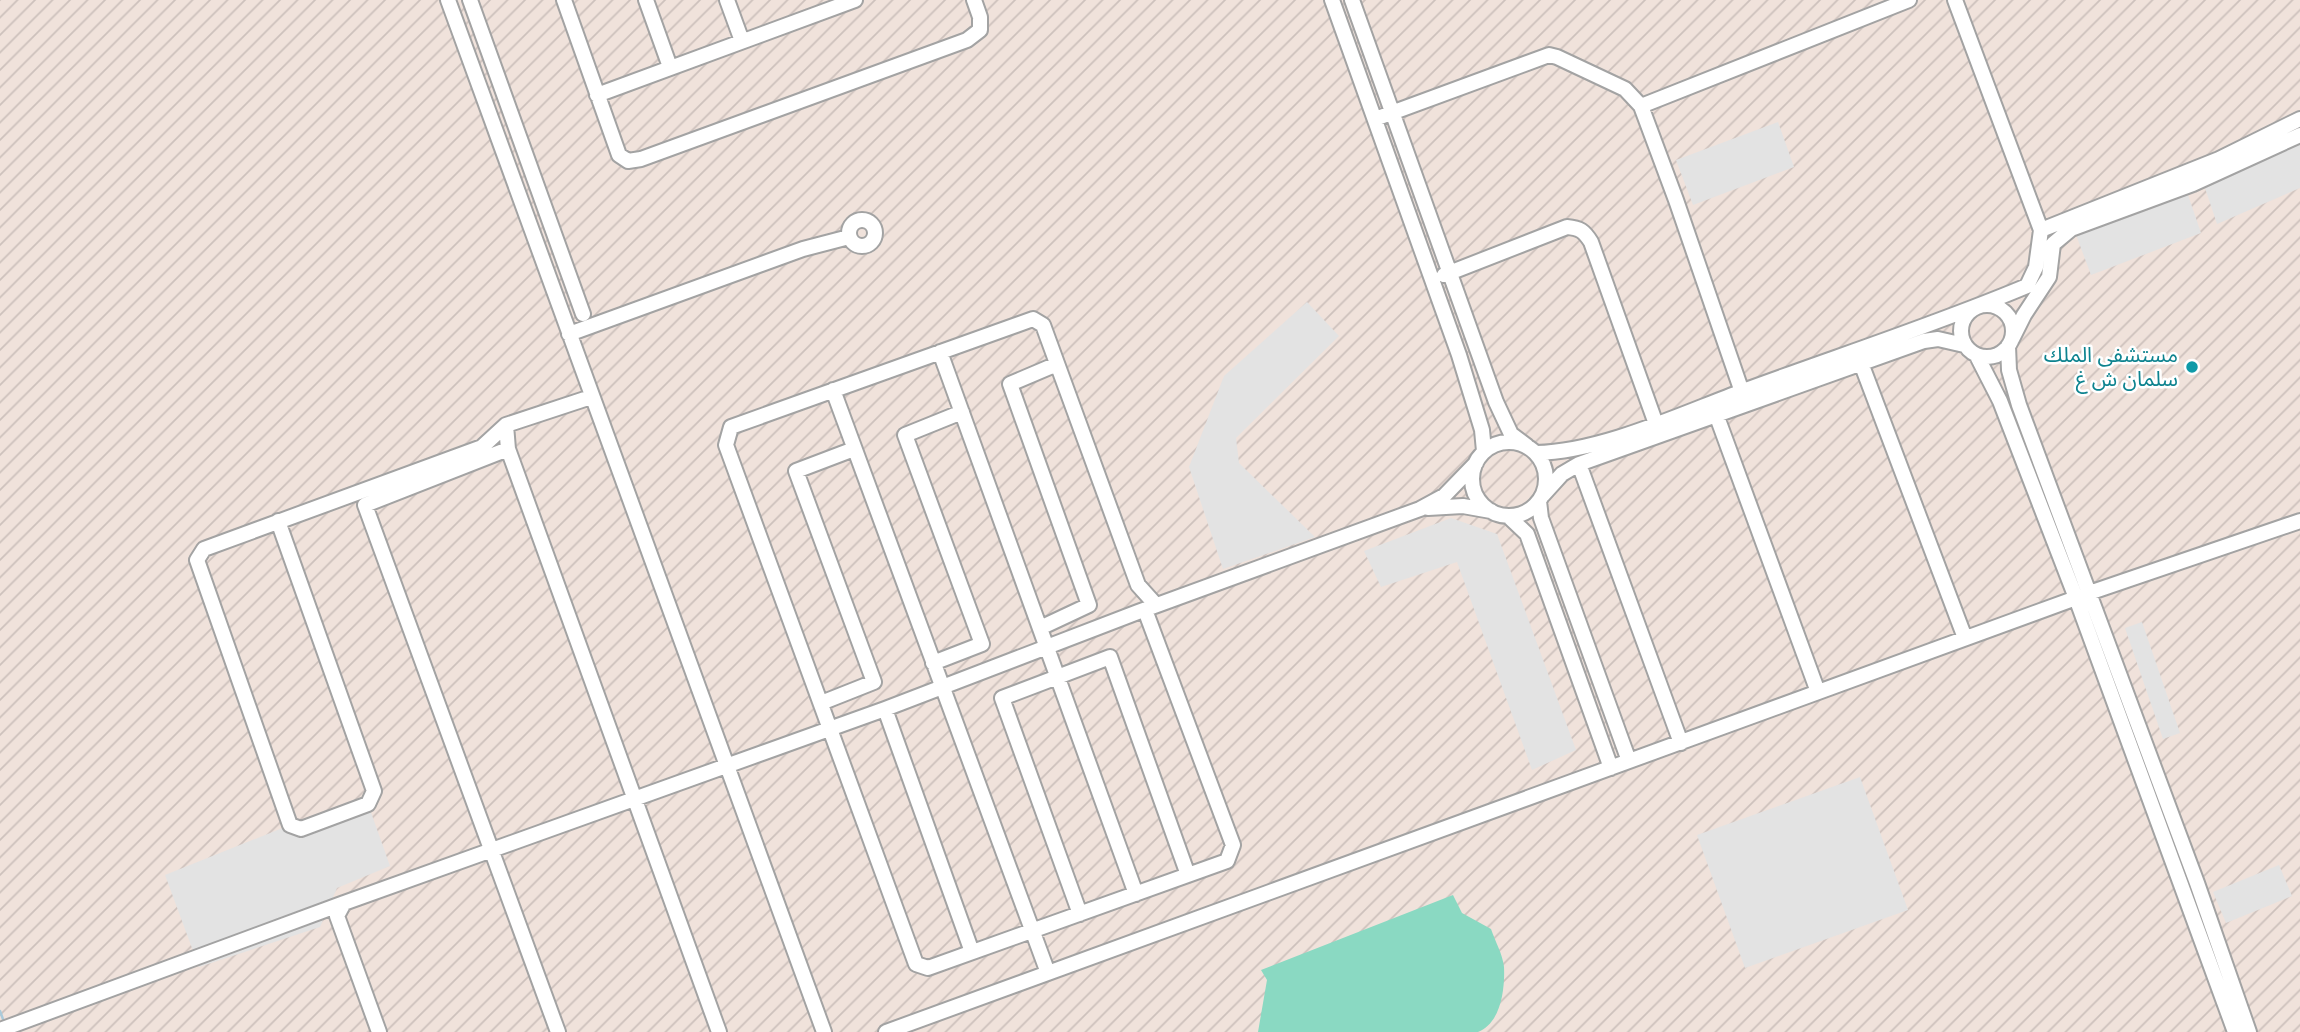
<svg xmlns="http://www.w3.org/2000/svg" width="2300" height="1032" viewBox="0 0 2300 1032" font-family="'Varela Round','Noto Sans Arabic',sans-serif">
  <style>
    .military { fill: url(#military-furrows) }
    .pitch { fill: #8ad9c2 }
    .parking { fill: #e3e3e3 }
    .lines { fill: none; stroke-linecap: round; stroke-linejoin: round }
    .stream { stroke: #aacada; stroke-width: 2.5 }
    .minor-casing { stroke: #a3a3a3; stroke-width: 18 }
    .minor { stroke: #fff; stroke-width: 14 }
    .culture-dot { fill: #0f9aa8; stroke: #fff; stroke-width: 2.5 }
    .labels { text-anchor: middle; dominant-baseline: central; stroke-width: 5; stroke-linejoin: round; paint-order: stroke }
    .culture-label { font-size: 21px; fill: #0d838f; stroke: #fff; text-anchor: end }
  </style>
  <defs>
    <pattern id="military-furrows" width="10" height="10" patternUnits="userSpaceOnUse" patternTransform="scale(1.75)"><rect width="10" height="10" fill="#f0e2db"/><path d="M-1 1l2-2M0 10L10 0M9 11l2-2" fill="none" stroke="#cdc1bc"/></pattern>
  </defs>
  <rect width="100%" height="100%" fill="#efede6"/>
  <path class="military" d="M0 0H2300V1032H0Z"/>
  <path class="pitch" d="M1453 895 1462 913 1491 929C1495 941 1503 955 1504 967 1505 989 1501 1023 1478 1032H1258L1267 980 1261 970Z"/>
  <path class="parking" d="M1778 122 1794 167 1693 205 1676 160Z
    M2300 140V188L2217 224 2205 188Z
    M2187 192 2201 233 2091 275 2075 232Z
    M1307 302 1339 336 1236 438 1239 463 1315 537 1223 569 1189 467 1224 376Z
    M1451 518 1497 534 1576 750 1532 770 1457 562 1381 587 1364 551Z
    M2142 622 2180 733 2163 739 2125 628Z
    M1860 777 1908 910 1745 968 1697 835Z
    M368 804 390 866 337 888 320 927 199 967 165 875 290 825Z
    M2279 865 2292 896 2226 923 2213 892Z"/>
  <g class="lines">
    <path class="stream" d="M0 1011 4 1022"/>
    <g class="minor-casing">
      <path id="minor" d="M448 0 824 1032
        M470 0 583 314
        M564 0 619 155 628 161 641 159 967 40 980 30V17L974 0
        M646 0 670 67
        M727 0 742 41
        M1332 0 1459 355 1482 430 1484 451
        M1352 0 1496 402 1511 434 1527 446
        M1955 0 2041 230
        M597 95 855 0
        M1641 106 1909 0
        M1375 119 1549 55 1557 57 1625 89 1641 106 1676 200 1742 392
        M849 233a13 13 0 1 1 26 0a13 13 0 1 1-26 0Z
        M1444 275 1567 227C1580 228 1584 231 1591 242L1656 424
        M1961 331a26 26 0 1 1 52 0a26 26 0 1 1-52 0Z
        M569 334 803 249 849 237
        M2012 339 2024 315 2049 277 2053 244 2071 229 2193 184 2300 135
        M2008 346 2009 370 2019 405 2197 883 2249 1032
        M940 352 1136 894
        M1977 356 2000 401 2076 598 2235 1032
        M1861 363 1965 638
        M833 390 1048 973
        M1716 414 1818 692
        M506 425 508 449 719 1032
        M1472 479a37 37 0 1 1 74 0a37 37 0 1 1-74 0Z
        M508 449 365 505 558 1032
        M1536 453C1601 452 1681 414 1743 391 1838 356 1934 325 2027 286L2036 267 2041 230 2219 159 2300 119
        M1579 464 1681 743
        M1543 495 1562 474 1579 464 1924 341 1938 339 1964 345
        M1539 501 1541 518 1629 761
        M1428 508 1463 506 1491 511
        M1508 516 1527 534 1611 768
        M278 521 374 791 368 804 301 829 290 825 197 560 204 549 482 447 506 425 591 397
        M2089 593 2300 521
        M1145 610 1233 845 1227 861 928 968 916 964 726 445 731 427 1033 319 1043 325 1138 585 1156 605
        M1040 628 1089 605 1010 384 1057 364
        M933 663 982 644 905 435 962 412
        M821 703 874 682 796 471 854 449
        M885 709 972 952
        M1080 914 1002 698 1110 657 1188 875
        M0 1030 344 903
        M379 1032 337 916 344 903 885 709 1138 612 1420 509 1444 496 1476 463
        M886 1032 2076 598"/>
    </g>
    <use href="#minor" class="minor"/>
  </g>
  <circle class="culture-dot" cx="2192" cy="367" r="7"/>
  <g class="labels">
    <g class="culture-label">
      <text x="2178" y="355">مستشفى الملك<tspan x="2178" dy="24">سلمان ش غ</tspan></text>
    </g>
  </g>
</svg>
